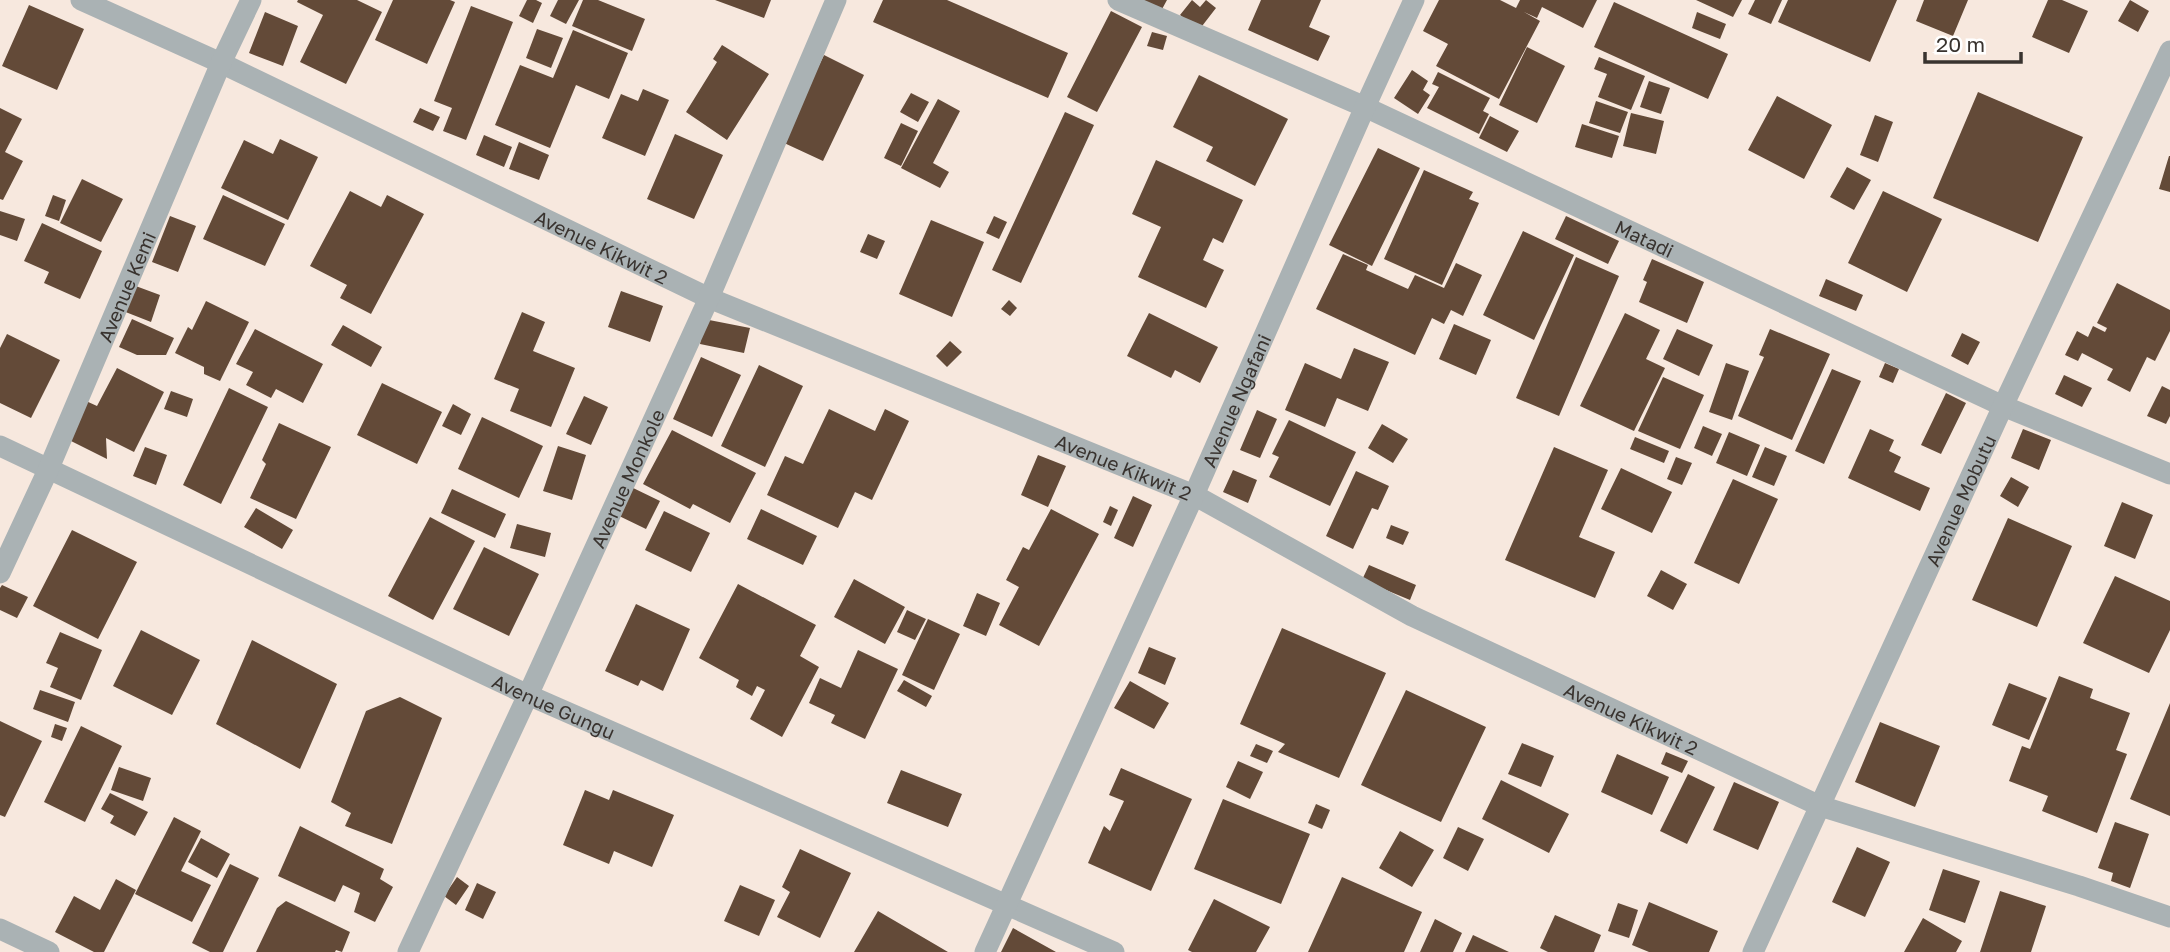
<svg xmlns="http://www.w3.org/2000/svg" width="2170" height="952" viewBox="0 0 2170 952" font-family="'Golos Text',sans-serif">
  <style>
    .building { fill: #634a38 }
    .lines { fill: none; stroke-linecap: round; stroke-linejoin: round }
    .minor { stroke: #aab2b4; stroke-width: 21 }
    .labels { text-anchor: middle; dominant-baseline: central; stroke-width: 7; stroke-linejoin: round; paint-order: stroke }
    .street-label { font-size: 19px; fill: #39332f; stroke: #fff }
  </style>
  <rect width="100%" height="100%" fill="#f7e8de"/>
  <path class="building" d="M298 0H357L382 12 346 84 300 62 323 15 297 2Z
    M393 0H450L455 2 427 64 375 40Z
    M527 0H536L542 3 533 23 519 16Z
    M558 0H579L566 24 550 16Z
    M583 0H598L645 19 632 51 572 26Z
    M715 0H771L764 18Z
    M883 0H947L1068 53 1048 98 873 22Z
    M1140 0H1167L1161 11Z
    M1192 0 1200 7 1206 0 1216 8 1199 30 1180 15Z
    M1261 0H1321L1309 27 1330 36 1318 61 1248 30Z
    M1439 0H1500L1516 8 1520 0H1597L1583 28 1542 7 1537 18 1524 12 1540 21 1499 99 1436 66 1448 44 1423 31Z
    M1696 0H1742L1733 17Z
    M1755 0H1782L1771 24 1748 14Z
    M1788 0H1897L1870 62 1778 22Z
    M1924 0H1968L1953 36 1916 21Z
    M2048 0H2062L2088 11 2069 53 2032 37Z
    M2130 0 2149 11 2138 32 2118 21Z
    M1614 2 1728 54 1708 99 1594 47Z
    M29 5 84 29 57 90 2 66Z
    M471 6 513 22 466 140 443 131 452 108 434 101Z
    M1111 11 1142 27 1097 112 1067 97Z
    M265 12 298 26 283 66 249 53Z
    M1697 12 1726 24 1720 39 1692 28Z
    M537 29 563 38 551 68 526 58Z
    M573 30 628 53 609 99 576 85 550 148 495 125 520 65 553 78Z
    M1152 32 1167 36 1163 50 1147 46Z
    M722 45 769 74 727 140 686 112 717 62 713 59Z
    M1527 47 1565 66 1537 123 1499 105Z
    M824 55 864 75 823 161 782 142Z
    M1599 57 1645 76 1631 110 1598 97 1607 74 1594 69Z
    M1412 70 1428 81 1423 90 1430 95 1418 114 1394 98Z
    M1438 72 1490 98 1483 111 1489 114 1479 134 1427 108 1439 87 1432 84Z
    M1199 75 1288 119 1255 186 1206 161 1213 147 1173 127Z
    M1649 81 1670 88 1661 114 1640 107Z
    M643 89 669 100 645 156 602 138 621 94 638 101Z
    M1978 92 2083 137 2038 242 1933 198Z
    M911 93 929 102 918 122 900 112Z
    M1777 96 1832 125 1804 179 1748 150Z
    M938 99 960 111 933 163 949 172 940 188 901 168Z
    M1596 101 1628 112 1620 133 1589 123Z
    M0 108 22 119 5 152 23 161 3 200 0 199Z
    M420 108 440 117 433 131 413 122Z
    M1065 112 1094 125 1021 283 992 270Z
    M1631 113 1664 121 1656 154 1623 146Z
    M1875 115 1893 122 1878 162 1860 155Z
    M1490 116 1519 131 1507 152 1479 138Z
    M901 123 918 131 901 166 884 158Z
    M1582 124 1619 136 1612 158 1575 147Z
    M675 134 723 155 694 219 647 199Z
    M484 135 512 147 504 167 476 155Z
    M280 139 318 157 288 220 221 188 244 140 273 154Z
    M519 142 549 155 539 180 509 169Z
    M1378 148 1420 168 1372 266 1329 245Z
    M2169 156H2170V192L2159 189Z
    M1156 160 1243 200 1223 243 1213 238 1203 260 1224 270 1206 308 1138 277 1161 227 1132 214Z
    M1847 167 1871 180 1854 210 1830 197Z
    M1424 170 1473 192 1469 199 1479 203 1442 285 1384 259Z
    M82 179 123 199 101 242 60 223Z
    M350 191 381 207 387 195 424 214 371 314 340 298 347 285 310 266Z
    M1883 191 1942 219 1907 292 1848 263Z
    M53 195 66 200 59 221 45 216Z
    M223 195 285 224 265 266 203 239Z
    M0 211 25 219 17 241 0 235Z
    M170 216 196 226 178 272 152 262Z
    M994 216 1007 222 999 239 986 233Z
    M1566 216 1619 241 1608 264 1555 239Z
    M931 220 984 242 952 317 899 294Z
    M42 223 102 251 80 299 44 283 49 272 24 261Z
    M1523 231 1574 255 1534 340 1483 315Z
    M868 234 885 241 877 259 860 252Z
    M1343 254 1368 265 1366 270 1408 289 1415 275 1444 288 1456 263 1482 275 1463 316 1451 310 1444 324 1432 318 1415 355 1316 309Z
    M1576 257 1619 276 1559 416 1516 398Z
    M1652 259 1704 282 1687 323 1639 302 1647 282 1643 280Z
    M1826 279 1863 295 1856 311 1819 296Z
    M2117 283 2170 310V331L2155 361 2147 357 2130 392 2107 380 2113 369 2082 353 2078 361 2065 355 2077 331 2088 337 2093 326 2105 332 2107 328 2097 323Z
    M133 285 160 295 151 322 123 311Z
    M621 291 663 306 650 342 608 327Z
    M1009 300 1017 308 1010 316 1001 309Z
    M206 301 249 322 220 381 204 374V367L175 353 188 327 192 330Z
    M522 312 545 322 533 351 575 368 551 427 510 411 519 389 494 379Z
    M1149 313 1218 347 1200 383 1175 370 1171 378 1127 356Z
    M1625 313 1660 330 1646 359 1665 368 1634 431 1580 406Z
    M132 319 174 338 166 355H137L119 347Z
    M704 319 750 328 744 353 700 344Z
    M1454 324 1491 340 1476 375 1439 359Z
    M343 325 382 347 371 367 331 345Z
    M255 329 323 364 303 403 276 389 271 398 246 385 253 372 236 364Z
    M1677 329 1713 345 1699 376 1663 359Z
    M1770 329 1830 354 1792 440 1738 416 1764 357 1759 355Z
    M1962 333 1980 342 1968 365 1951 356Z
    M7 334 60 360 31 418 0 403V348Z
    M950 341 962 352 947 367 936 356Z
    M1354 348 1389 362 1368 411 1337 398 1325 427 1285 410 1305 363 1341 379Z
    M701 357 741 375 712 437 673 419Z
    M1726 363 1749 371 1732 420 1709 412Z
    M1885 363 1899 369 1893 383 1879 377Z
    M759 365 803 386 765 467 721 446Z
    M117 368 164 392 134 452 106 438 107 459 67 439 86 401 97 406Z
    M1832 369 1861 381 1824 464 1795 451Z
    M2064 375 2092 388 2082 407 2055 394Z
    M1663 377 1704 395 1680 449 1638 431Z
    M382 383 442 412 417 464 357 435Z
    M2162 386 2170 390V416L2166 424 2147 416Z
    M229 388 268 407 221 504 183 485Z
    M171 391 193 399 187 417 164 409Z
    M1946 393 1966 403 1941 454 1921 445Z
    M584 396 608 407 591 445 566 434Z
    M453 404 471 414 461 435 442 426Z
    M829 409 875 431 885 409 909 421 872 500 855 492 838 528 767 495 785 456 803 464Z
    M1257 410 1277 419 1260 458 1240 450Z
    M482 417 543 446 519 498 458 469Z
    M1289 420 1356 452 1330 506 1269 477 1279 457 1272 454Z
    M279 423 331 447 296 519 250 498 266 464 262 460Z
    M1382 424 1408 439 1393 463 1368 448Z
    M1703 426 1722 434 1712 456 1694 448Z
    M1870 429 1894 440 1889 451 1901 457 1894 472 1930 488 1920 511 1848 478Z
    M2023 429 2051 440 2039 470 2011 458Z
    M672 430 756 473 730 523 693 504 690 509 643 484Z
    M1729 432 1760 445 1747 476 1716 463Z
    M1635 437 1669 451 1664 463 1630 449Z
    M558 446 586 455 572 500 543 491Z
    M145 447 167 455 156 485 133 476Z
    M1554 447 1608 470 1579 537 1615 552 1595 598 1505 560Z
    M1765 447 1787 456 1774 486 1752 477Z
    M1038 455 1066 466 1048 507 1021 495Z
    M1676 457 1692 463 1682 485 1667 479Z
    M1621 468 1672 492 1652 533 1601 509Z
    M1233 470 1257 480 1248 503 1223 492Z
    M1356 471 1389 486 1378 510 1372 508 1353 549 1326 536Z
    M2011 477 2029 487 2018 507 2000 496Z
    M1733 479 1778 499 1739 584 1694 563Z
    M629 486 660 501 646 529 615 514Z
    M452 489 506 514 495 538 441 513Z
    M1133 496 1152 505 1133 547 1114 538Z
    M2122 502 2153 515 2135 559 2104 546Z
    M1110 506 1118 510 1111 526 1103 522Z
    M256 508 293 530 282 549 244 527Z
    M761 509 817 536 803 565 747 539Z
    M1051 509 1099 534 1039 646 999 625 1019 587 1006 580 1023 547 1029 550Z
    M664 511 710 533 691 572 645 550Z
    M430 517 475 541 433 620 388 596Z
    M2008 518 2072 546 2037 627 1972 600Z
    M517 524 551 533 545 557 510 548Z
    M1391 525 1409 532 1403 545 1386 538Z
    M72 530 137 562 98 639 33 606Z
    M484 547 539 574 509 636 453 609Z
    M1369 565 1416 585 1410 600 1362 580Z
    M1661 570 1687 584 1673 610 1647 596Z
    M2115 576 2170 601V630L2149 673 2083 643Z
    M854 579 905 607 885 644 834 617Z
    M738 584 816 625 800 656 819 667 782 737 750 719 765 690 757 686 752 696 736 687 739 680 699 658Z
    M2 585 28 597 17 618 0 610V588Z
    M977 593 1000 603 986 636 963 626Z
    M636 604 690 629 663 691 641 680 638 686 605 671Z
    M907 610 926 619 915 640 897 632Z
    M928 619 960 634 934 690 902 675Z
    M1282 628 1386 673 1339 778 1278 752 1285 744 1240 724Z
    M141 630 200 660 172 715 113 686Z
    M60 632 102 650 81 700 50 687 58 668 46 663Z
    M252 640 337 684 300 769 216 724Z
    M1149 647 1176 658 1165 685 1138 673Z
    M858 650 898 669 865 739 831 723 835 715 809 703 820 678 841 688Z
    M2059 676 2093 689 2090 698 2130 713 2116 750 2127 754 2097 833 2042 811 2048 796 2009 781 2022 746 2030 749Z
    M904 680 932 696 926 707 897 691Z
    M1130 681 1169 703 1154 729 1114 708Z
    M2009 683 2047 698 2029 740 1992 725Z
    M40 690 75 702 68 722 33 709Z
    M1406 690 1486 727 1441 822 1361 785Z
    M400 697 442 718 392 844 345 826 351 813 331 802 366 711Z
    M2170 703V816L2130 799Z
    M0 721 42 741 5 817 0 815Z
    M1880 722 1940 746 1915 807 1855 782Z
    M55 724 67 728 62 741 51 737Z
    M81 726 122 746 85 822 44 802Z
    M1522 743 1554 756 1541 787 1508 774Z
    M1256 744 1273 751 1267 763 1250 756Z
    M1666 752 1688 761 1682 773 1661 764Z
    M1617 754 1669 777 1652 815 1601 792Z
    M1238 761 1263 772 1250 799 1226 787Z
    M119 767 151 778 143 801 111 790Z
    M1121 768 1192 799 1151 891 1088 863 1104 826 1110 831 1124 801 1109 795Z
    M901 770 962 794 948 827 887 803Z
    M1688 774 1715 787 1687 844 1660 831Z
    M1501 780 1569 814 1549 853 1482 819Z
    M1734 782 1779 802 1758 850 1713 830Z
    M585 790 609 800 613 790 674 815 652 867 614 851 609 864 563 845Z
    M110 793 148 812 135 836 110 823 114 816 101 809Z
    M1223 799 1310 834 1281 904 1194 869Z
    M1316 804 1330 810 1322 829 1308 823Z
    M174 817 201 831 181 871 211 885 192 922 135 894Z
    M2115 822 2149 834 2130 888 2111 881 2113 873 2098 868Z
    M300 826 384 869 380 879 393 887 375 922 354 912 360 893 343 885 335 902 278 876Z
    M1458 827 1484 839 1468 871 1443 858Z
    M1400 831 1434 850 1412 887 1379 868Z
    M201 838 230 854 217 878 188 862Z
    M1857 847 1890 862 1865 917 1832 902Z
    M800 849 851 873 820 938 777 917 790 892 782 887Z
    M230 864 259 878 223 952H210L192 943Z
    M1943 869 1980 881 1965 923 1929 910Z
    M457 877 469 886 456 905 444 896Z
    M1342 877 1422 912 1404 952H1308Z
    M116 879 136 890 104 952H94L55 932 74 896 100 910Z
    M477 883 496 892 483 919 465 910Z
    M740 885 775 900 759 936 724 921Z
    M2000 891 2046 906 2031 952H1980Z
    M1214 899 1270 927 1256 952H1192L1188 950Z
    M286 901 350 932 342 952 336 950 335 952H256L277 908Z
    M1649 902 1718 931 1709 952H1649L1632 945Z
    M1618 903 1638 910 1629 938 1608 931Z
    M878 911 948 952H854Z
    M1555 915 1601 935 1594 952H1548L1540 948Z
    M1923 918 1962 941 1956 952H1904Z
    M1435 919 1462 933 1453 952H1420Z
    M1013 928 1056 952H1001Z
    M1473 935 1509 952H1465Z"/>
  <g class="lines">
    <g class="minor">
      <path id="s1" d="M81 0 221 63 709 298 1194 495 1412 616 1820 806 2079 886 2170 917"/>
      <path id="s2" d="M1118 0 1365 107 2003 406 2170 474"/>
      <path id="s3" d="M0 446 528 695 1114 952"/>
      <path id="s4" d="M0 573 49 468 221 63 251 0"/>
      <path d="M0 929 49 952"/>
      <path id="s5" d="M408 952 528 695 709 298 836 0"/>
      <path id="s6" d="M985 952 1194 495 1365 107 1414 0"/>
      <path id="s7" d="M1753 952 2003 406 2170 51"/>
    </g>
  </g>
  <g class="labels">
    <g class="street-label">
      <text stroke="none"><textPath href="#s2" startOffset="578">Matadi</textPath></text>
      <text stroke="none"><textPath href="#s1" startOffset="576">Avenue Kikwit 2</textPath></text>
      <text stroke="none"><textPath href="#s4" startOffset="313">Avenue Kemi</textPath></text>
      <text stroke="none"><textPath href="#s6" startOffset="606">Avenue Ngafani</textPath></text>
      <text stroke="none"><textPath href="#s1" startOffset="1143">Avenue Kikwit 2</textPath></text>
      <text stroke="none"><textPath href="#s5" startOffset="522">Avenue Monkole</textPath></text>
      <text stroke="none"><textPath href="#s7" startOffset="497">Avenue Mobutu</textPath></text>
      <text stroke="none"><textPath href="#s3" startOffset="612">Avenue Gungu</textPath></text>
      <text stroke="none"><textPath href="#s1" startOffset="1710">Avenue Kikwit 2</textPath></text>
    </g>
  </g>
  <path d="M1925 52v10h96v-10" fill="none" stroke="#39332f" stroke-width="3.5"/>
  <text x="1936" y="52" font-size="21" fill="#39332f" stroke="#ffffff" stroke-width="5" paint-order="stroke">20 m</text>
</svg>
